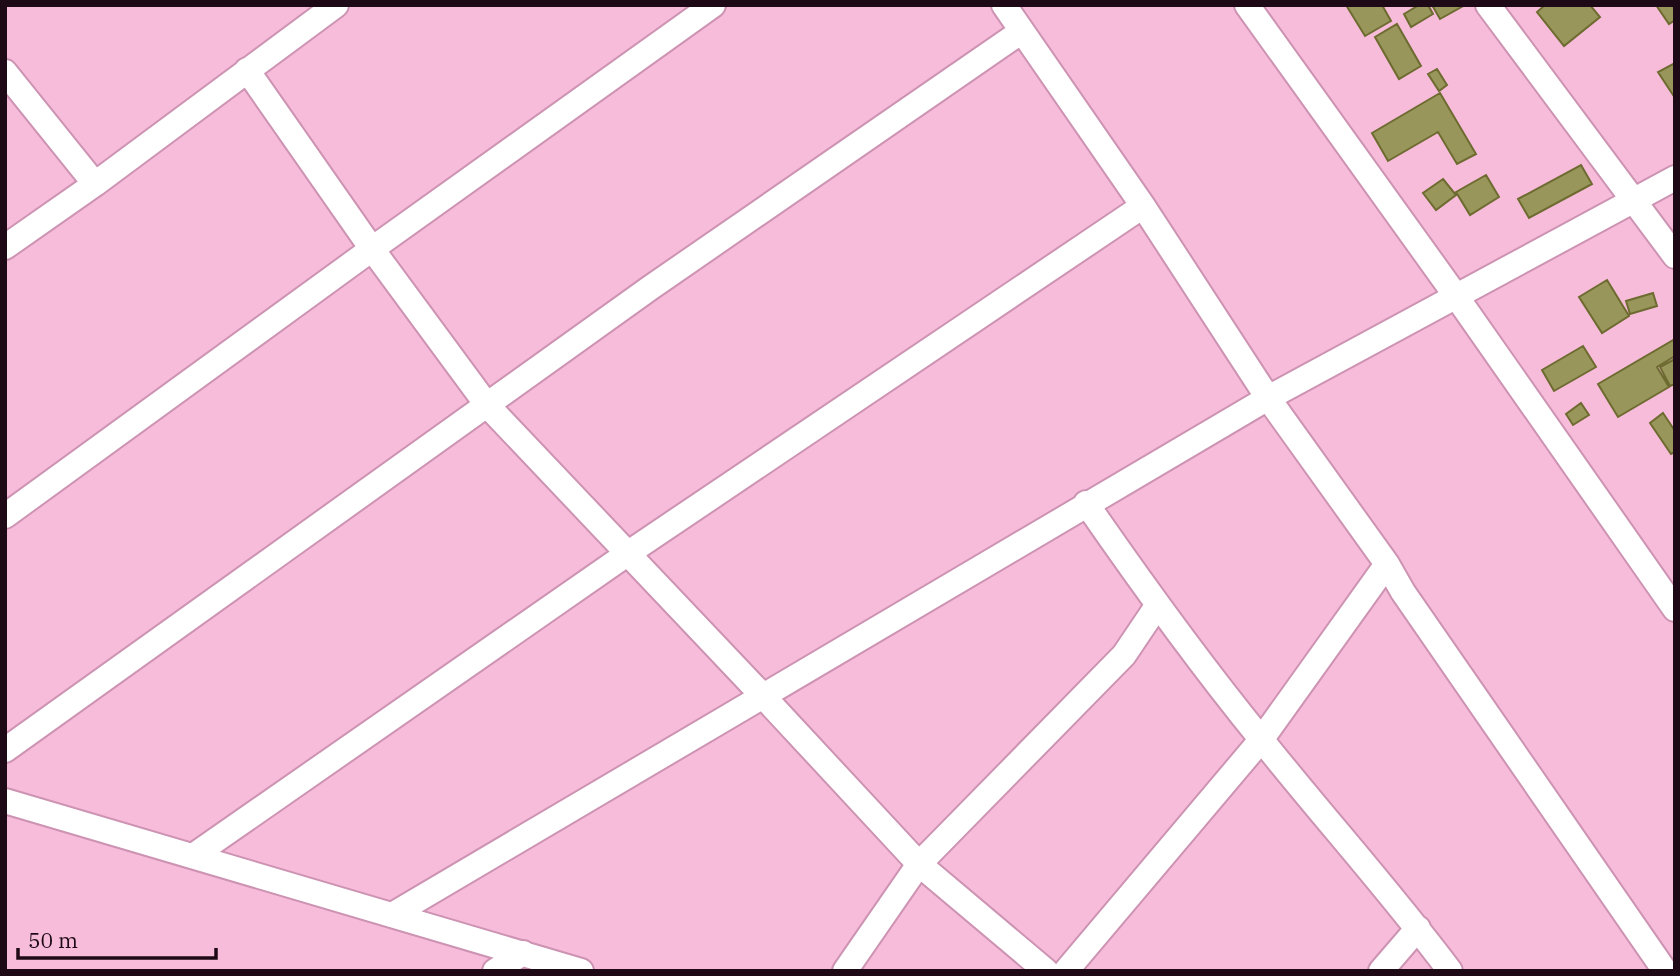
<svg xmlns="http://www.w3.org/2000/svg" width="1680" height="976" viewBox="0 0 1680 976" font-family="'IBM Plex Serif',serif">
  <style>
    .building { fill: #99965b; stroke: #6e6b31; stroke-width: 2 }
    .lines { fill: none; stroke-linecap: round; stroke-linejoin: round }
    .street-casing { stroke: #cd93b2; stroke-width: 28 }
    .street { stroke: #fff; stroke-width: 24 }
  </style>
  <rect width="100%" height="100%" fill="#f8bcdb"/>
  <path class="building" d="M1346 5H1382L1391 21 1365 36Z
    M1346 5H1382L1391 21 1365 36Z
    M1419 5H1428L1433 14 1411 27 1404 14Z
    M1419 5H1428L1433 14 1411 27 1404 14Z
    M1432 5H1465L1440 19Z
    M1432 5H1465L1440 19Z
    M1545 5H1590L1600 17 1564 46 1537 12Z
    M1545 5H1590L1600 17 1564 46 1537 12Z
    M1656 5H1672L1675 9V20L1669 24Z
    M1397 24 1421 66 1399 79 1375 37Z
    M1397 24 1421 66 1399 79 1375 37Z
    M1673 64 1675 67V98L1658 72Z
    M1437 69 1447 85 1439 91 1428 74Z
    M1437 69 1447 85 1439 91 1428 74Z
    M1440 93 1476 154 1457 164 1438 132 1388 161 1372 133Z
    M1440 93 1476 154 1457 164 1438 132 1388 161 1372 133Z
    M1581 165 1592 184 1529 218 1518 199Z
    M1581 165 1592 184 1529 218 1518 199Z
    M1486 175 1499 197 1470 215 1456 192Z
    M1486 175 1499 197 1470 215 1456 192Z
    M1443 179 1456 195 1436 210 1423 193Z
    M1443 179 1456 195 1436 210 1423 193Z
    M1607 280 1629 316 1602 333 1579 297Z
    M1607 280 1629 316 1602 333 1579 297Z
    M1653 293 1657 306 1630 314 1626 301Z
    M1653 293 1657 306 1630 314 1626 301Z
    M1675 339V356L1657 367 1669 387 1618 417 1598 384Z
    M1675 339V356L1657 367 1669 387 1618 417 1598 384Z
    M1583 346 1596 367 1554 391 1542 370Z
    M1583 346 1596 367 1554 391 1542 370Z
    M1675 359V384L1670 386 1660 367Z
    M1675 359V384L1670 386 1660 367Z
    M1581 403 1589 415 1573 425 1566 414Z
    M1581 403 1589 415 1573 425 1566 414Z
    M1663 413 1675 431V452L1671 454 1650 423Z
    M1663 413 1675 431V452L1671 454 1650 423Z"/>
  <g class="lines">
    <g class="street-casing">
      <path id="street" d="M1004 5 1143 206 1268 398 1387 564 1403 592 1665 971
        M1247 5 1456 296 1675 609
        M1488 5 1675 256
        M247 70 372 249 487 405 762 695 919 864 1046 971
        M5 72 95 184
        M5 247 95 184 336 5
        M1086 503C1142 584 1199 663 1261 739 1323 817 1390 891 1450 971
        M5 516 372 249 713 5
        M5 750 650 288 1022 31
        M5 801 581 971
        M193 856 627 554 1143 206
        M392 915 1268 398 1675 178
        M495 971 523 953
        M845 971 919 864 1124 655 1157 606
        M1066 971 1261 740 1387 564
        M1381 971 1418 928"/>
    </g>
    <use href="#street" class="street"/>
  </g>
  <rect width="1680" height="976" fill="none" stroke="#1e0a16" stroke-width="14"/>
  <path d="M18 948v10h198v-10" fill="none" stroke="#1e0a16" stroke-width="3.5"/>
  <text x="28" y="948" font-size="21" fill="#1e0a16" stroke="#f8bcdb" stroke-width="5" paint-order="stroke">50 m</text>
</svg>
